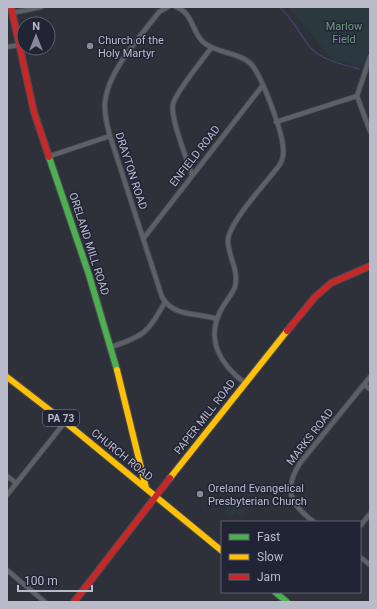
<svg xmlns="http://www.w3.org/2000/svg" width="377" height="609" viewBox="0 0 377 609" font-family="Roboto,sans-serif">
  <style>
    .green { fill: #2b3840 }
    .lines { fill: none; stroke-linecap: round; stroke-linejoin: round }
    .stream { stroke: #3e4463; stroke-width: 1.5 }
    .street-casing { stroke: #4a4b53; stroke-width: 6 }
    .fast-casing { stroke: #4a4b53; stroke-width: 8 }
    .slow-casing { stroke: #4a4b53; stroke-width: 8 }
    .jam-casing { stroke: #4a4b53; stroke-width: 8 }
    .street { stroke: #5e6068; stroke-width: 4 }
    .fast { stroke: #4caf50; stroke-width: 6 }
    .slow { stroke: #ffc107; stroke-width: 6 }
    .jam { stroke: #c62828; stroke-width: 6 }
    .poi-dot { fill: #888a98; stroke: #212435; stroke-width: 1.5 }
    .labels { text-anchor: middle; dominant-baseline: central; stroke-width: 3; stroke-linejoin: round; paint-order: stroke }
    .shield { fill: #212435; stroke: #8b8e9d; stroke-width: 1 }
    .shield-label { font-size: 10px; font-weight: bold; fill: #b9bbca }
    .park-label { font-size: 11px; fill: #729984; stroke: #212435 }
    .poi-label { font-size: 11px; fill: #b9bbca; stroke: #212435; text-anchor: start }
    .street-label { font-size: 11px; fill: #b9bbca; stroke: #212435 }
  </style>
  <rect width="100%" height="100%" fill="#2e303a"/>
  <path class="green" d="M288 7H370V48L362 67 332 59Z
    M232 501 246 511 242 516 236 512 232 517 224 511Z"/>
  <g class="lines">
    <path class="stream" d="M279 7C293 18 299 34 310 47 322 61 343 64 359 69
      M369 72H370"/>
    <g class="street-casing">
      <path id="street" d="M168 7 159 12C140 37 108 71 105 102 104 114 107 125 110 136L162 297C174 318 198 312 217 319
        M176 7C193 13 191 30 203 42 217 54 236 51 250 63 261 73 282 131 283 147 284 154 282 162 278 167 266 183 227 224 228 242 229 258 239 270 235 287 232 295 225 302 221 310 205 340 221 365 245 383
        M12 13 41 7
        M7 47 19 45
        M370 57 357 96 370 131
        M276 122 357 96
        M50 156 110 136
        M192 175C187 159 170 118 173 104 177 90 202 61 211 48
        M143 239 263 85
        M111 347C145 336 148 332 165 302
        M364 385 370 389
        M7 476 16 483
        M7 495 65 422
        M314 522C290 504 283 490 300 463L370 377
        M360 526 370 514
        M360 557 370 565
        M7 570 45 602"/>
    </g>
    <g class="fast-casing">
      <path id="fast" d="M49 157 89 275 117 370
        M275 592 287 602"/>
    </g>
    <g class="slow-casing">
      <path id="slow" d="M117 370 146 488
        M7 377 65 422 222 551
        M170 478 287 331"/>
    </g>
    <g class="jam-casing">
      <path id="jam" d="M11 7 34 112 49 157
        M287 331 315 297 331 283 370 266
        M74 602 170 478"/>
    </g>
    <use href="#street" class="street"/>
    <use href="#fast" class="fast"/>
    <use href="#slow" class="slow"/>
    <use href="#jam" class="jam"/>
  </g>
  <g class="poi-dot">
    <circle cx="90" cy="46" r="4"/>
    <circle cx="200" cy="494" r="4"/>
  </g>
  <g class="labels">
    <rect class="shield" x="43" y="410" width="36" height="16" rx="3"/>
    <g class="shield-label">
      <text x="61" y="418">PA 73</text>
    </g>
    <g class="park-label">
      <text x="344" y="26">Marlow<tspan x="344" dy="13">Field</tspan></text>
    </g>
    <g class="poi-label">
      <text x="98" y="40">Church of the<tspan x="98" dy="13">Holy Martyr</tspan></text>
      <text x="208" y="488">Oreland Evangelical<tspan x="208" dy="13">Presbyterian Church</tspan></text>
    </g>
    <g class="street-label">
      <text transform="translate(195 156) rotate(-52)">ENFIELD ROAD</text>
      <text transform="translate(131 171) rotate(72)">DRAYTON ROAD</text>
      <text transform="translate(89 244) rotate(72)">ORELAND MILL ROAD</text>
      <text transform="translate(205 417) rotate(-52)">PAPER MILL ROAD</text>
      <text transform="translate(310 437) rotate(-52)">MARKS ROAD</text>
      <text transform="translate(122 455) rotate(39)">CHURCH ROAD</text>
    </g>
  </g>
  <rect width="377" height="609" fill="none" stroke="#b9bbca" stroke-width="16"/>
  <rect x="221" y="521" width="140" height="72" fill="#212435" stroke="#5e6071"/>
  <rect x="229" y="534" width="20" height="6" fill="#4caf50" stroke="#5e6071"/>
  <text x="257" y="541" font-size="12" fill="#b9bbca">Fast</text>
  <rect x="229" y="554" width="20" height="6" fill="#ffc107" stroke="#5e6071"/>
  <text x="257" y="561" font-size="12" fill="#b9bbca">Slow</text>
  <rect x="229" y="574" width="20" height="6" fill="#c62828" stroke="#5e6071"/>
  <text x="257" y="581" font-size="12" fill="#b9bbca">Jam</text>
  <g transform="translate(36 36)"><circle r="19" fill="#212435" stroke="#5e6071"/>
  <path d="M0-3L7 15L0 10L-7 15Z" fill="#888a98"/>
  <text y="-6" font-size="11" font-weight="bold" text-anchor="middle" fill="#b9bbca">N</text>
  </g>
  <path d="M18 585v6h74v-6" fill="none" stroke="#b9bbca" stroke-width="2"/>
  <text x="24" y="585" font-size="12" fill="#b9bbca" stroke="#212435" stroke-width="3" paint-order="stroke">100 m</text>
</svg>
